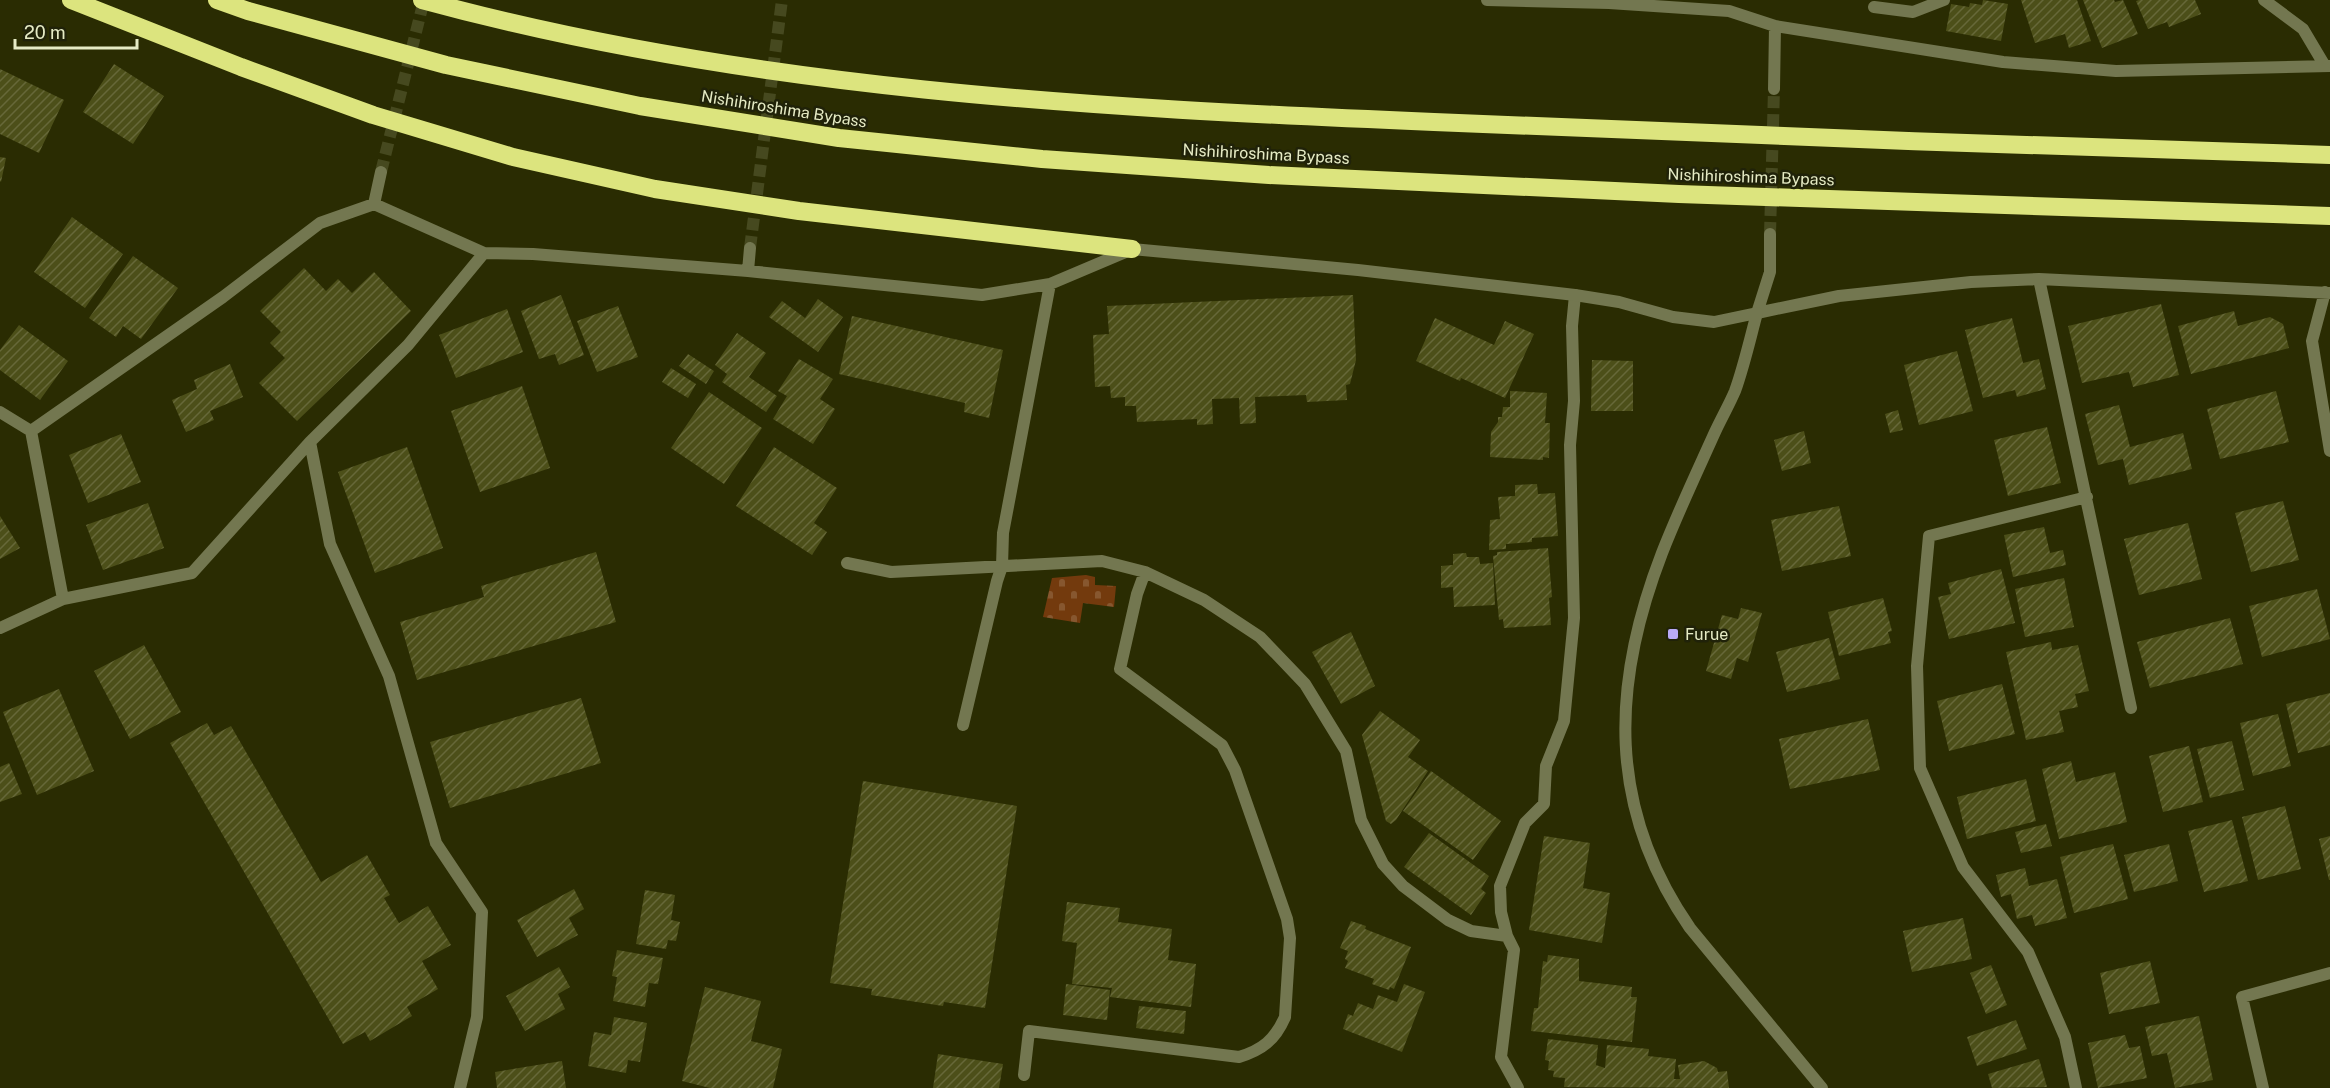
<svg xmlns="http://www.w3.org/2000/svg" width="2330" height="1088" viewBox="0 0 2330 1088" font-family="'Public Sans',sans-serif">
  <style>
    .cemetery { fill: url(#cemetery-stones) }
    .building { fill: url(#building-hatch) }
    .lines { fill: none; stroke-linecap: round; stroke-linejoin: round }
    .minor-tunnel { stroke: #46491f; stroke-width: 12; stroke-dasharray: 12 6; stroke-linecap: butt }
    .service { stroke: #737750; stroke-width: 12 }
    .minor { stroke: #737750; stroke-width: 12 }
    .tertiary { stroke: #737750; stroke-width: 12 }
    .motorway { stroke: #dce47e; stroke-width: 18 }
    .poi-dot { fill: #b9aaf7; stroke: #202209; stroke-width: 2 }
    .labels { text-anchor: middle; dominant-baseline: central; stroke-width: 5; stroke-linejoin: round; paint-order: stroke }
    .street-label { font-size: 16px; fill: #e6ebc5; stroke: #202209 }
    .poi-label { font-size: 16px; fill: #e6ebc5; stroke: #202209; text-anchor: start }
  </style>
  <defs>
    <pattern id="cemetery-stones" width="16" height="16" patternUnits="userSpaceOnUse" patternTransform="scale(1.5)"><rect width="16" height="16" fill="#733a0d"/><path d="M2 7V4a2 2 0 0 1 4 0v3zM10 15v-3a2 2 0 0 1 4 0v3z" fill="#87572f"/></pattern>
    <pattern id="building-hatch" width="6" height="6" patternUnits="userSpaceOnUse" patternTransform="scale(1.5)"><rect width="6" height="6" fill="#4c4f19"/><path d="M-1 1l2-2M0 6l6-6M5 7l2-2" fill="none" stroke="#666839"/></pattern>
  </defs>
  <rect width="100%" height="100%" fill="#2a2c02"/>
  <path class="cemetery" d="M1086 575 1095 577V585L1116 586 1114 607 1083 603 1080 623 1043 617 1052 578Z"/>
  <path class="building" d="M1983 0 2008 4 2001 41 1946 31 1951 4 1969 7 1970 3 1982 5Z
    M2021 0H2077L2091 41 2069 48 2065 34 2035 43Z
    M2083 0H2114L2115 2 2123 0 2138 34 2102 48Z
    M2139 0H2195L2201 14 2169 27 2167 22 2148 29 2136 1Z
    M114 64 164 96 133 144 83 112Z
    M0 69 64 100 39 153 0 134Z
    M0 157 6 158 1 182 0 181Z
    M72 217 123 254 85 308 34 272Z
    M133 256 178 288 141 339 123 326 116 337 89 318Z
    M304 268 326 291 338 279 352 293 374 272 411 311 297 421 259 383 285 358 270 343 281 332 260 311Z
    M561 295 584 355 559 365 555 354 539 359 521 311Z
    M1353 295 1356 360 1350 384 1346 385 1347 400 1307 402 1306 395 1255 397 1256 423 1240 424 1239 398 1212 399 1213 424 1197 425V419L1137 422 1136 406H1125V397L1111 398 1110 386 1095 387 1093 335 1109 334 1107 306Z
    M818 299 843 317 818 352 769 317 782 301 805 318Z
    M2161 304 2179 375 2133 387 2129 372 2082 383 2068 326Z
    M618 306 638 357 597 372 577 321Z
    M507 309 523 352 456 378 439 335Z
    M2234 311 2238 326 2270 317 2283 324 2289 348 2191 374 2178 326Z
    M852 316 1003 350 989 418 964 412 965 403 839 374Z
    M1435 318 1494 345 1505 321 1534 334 1505 398 1461 378 1460 381 1416 361Z
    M2012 318 2023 363 2039 359 2046 389 2017 397 2015 390 1983 398 1965 330Z
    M19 325 68 361 40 400 0 370V350Z
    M737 333 766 353 749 377 777 396 766 412 722 382 727 374 715 365Z
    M1957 351 1973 411 1919 425 1904 365Z
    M688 354 714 371 706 384 679 366Z
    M799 359 833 379 820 399 835 409 813 444 773 419 787 396 778 391Z
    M1592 360 1633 361V411H1591Z
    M230 364 243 397 210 411 214 420 186 432 172 400 197 389 194 380Z
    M671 368 696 384 688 398 662 382Z
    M522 386 550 468 480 492 451 411Z
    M1510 391 1547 393 1545 423H1550L1549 458 1543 457V460L1490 457 1491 432 1498 422V417H1502L1503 407H1510Z
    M2276 391 2289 442 2220 459 2207 409Z
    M709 392 762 428 724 484 671 448Z
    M2119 405 2130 447 2183 433 2192 469 2129 485 2123 459 2098 465 2085 414Z
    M1898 410 1903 430 1890 433 1885 414Z
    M2047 427 2061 483 2008 496 1994 440Z
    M1804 431 1811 463 1782 471 1774 440Z
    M121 434 141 482 88 503 69 455Z
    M407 447 443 548 375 573 338 472Z
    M774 447 837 488 814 523 827 532 812 555 736 506Z
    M1537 484 1538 494 1555 493 1558 536 1532 538V542L1506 544V549L1489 550 1490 520 1500 519 1498 497 1515 496V485Z
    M2283 501 2299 560 2251 572 2235 513Z
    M148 503 164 548 103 570 86 525Z
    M1839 506 1851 556 1782 571 1771 520Z
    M0 516 20 548 0 559Z
    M2188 523 2202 579 2139 595 2124 539Z
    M2044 527 2050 553 2063 550 2066 565 2013 577 2004 535Z
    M1548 548 1552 597 1549 598 1551 625 1504 628 1503 619 1499 620 1493 556 1497 555V552Z
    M596 552 616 622 417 680 400 622 484 597 481 586Z
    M1466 553 1467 557H1479L1480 564 1493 563 1495 605 1454 607 1453 587 1441 588V566L1453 565V554Z
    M2001 569 2015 623 1949 639 1938 597 1951 594 1948 583Z
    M2064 578 2074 627 2025 637 2015 589Z
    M2317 589 2330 639 2262 657 2249 606Z
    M1883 598 1892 631 1888 632 1891 643 1839 656 1828 612Z
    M1741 608 1762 613 1748 662 1737 658 1731 679 1706 671 1722 615 1738 619Z
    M2230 618 2243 664 2150 688 2137 642Z
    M1351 632 1375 686 1341 704 1312 652Z
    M1829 638 1840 679 1787 692 1776 652Z
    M2051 642 2052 650 2078 645 2089 691 2075 694 2078 707 2059 711 2064 732 2026 740 2006 652Z
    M144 645 181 712 130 739 94 671Z
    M2002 684 2015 734 1949 751 1937 701Z
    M59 689 94 771 37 795 3 712Z
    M2330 693V745L2298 753 2286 704Z
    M581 698 601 763 450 808 430 742Z
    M1380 711 1420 740 1408 757 1428 771 1396 820 1391 824 1386 821 1362 735Z
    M2278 714 2291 766 2253 776 2240 723Z
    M1868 719 1880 770 1790 789 1779 739Z
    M207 723 214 735 231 726 321 882 367 855 390 895 384 898 399 923 428 906 451 945 422 961 438 989 407 1007 412 1016 370 1041 365 1032 343 1044 170 743Z
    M2232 741 2244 790 2210 798 2197 749Z
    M2189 746 2203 802 2163 812 2149 756Z
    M2071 761 2076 782 2115 772 2127 822 2059 839 2042 769Z
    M9 763 22 794 0 802V767Z
    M1431 771 1501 821 1473 860 1403 811Z
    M2026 779 2036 821 1967 839 1957 797Z
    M863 781 1017 806 985 1008 944 1002 943 1006 871 995 872 989 830 983Z
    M2285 806 2301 869 2258 880 2242 817Z
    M2232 820 2248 881 2204 892 2188 831Z
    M2046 824 2052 846 2021 853 2015 832Z
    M1429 833 1489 876 1481 889 1486 893 1471 915 1404 867Z
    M1544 836 1590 843 1583 888 1610 893 1602 943 1529 930Z
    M2330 836V880H2329L2319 839Z
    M2113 844 2128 899 2074 913 2060 857Z
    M2169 844 2178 881 2134 892 2124 855Z
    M2025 868 2029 886 2057 879 2067 918 2035 926 2032 915 2017 919 2011 894 2001 897 1996 875Z
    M574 889 584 909 569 918 578 935 537 957 517 920Z
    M645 890 675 895 671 920 680 922 676 941 668 940 666 949 636 944Z
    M1067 902 1120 908 1118 922 1172 929 1168 960 1196 964 1191 1007 1110 997 1112 988 1072 984 1077 943 1062 941Z
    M1963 918 1972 959 1912 972 1903 931Z
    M1351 921 1366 926 1365 929 1411 947 1394 989 1390 987 1389 990 1372 984 1374 979 1345 968 1348 961 1345 959 1348 951 1340 948Z
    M617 950 663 958 658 984 649 983 645 1007 613 1001 617 977 612 976Z
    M1548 955 1579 959V981L1632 987 1631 997H1637L1632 1042 1531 1031 1534 1008H1538L1543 961 1547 962Z
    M2150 961 2160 1003 2109 1014 2100 973Z
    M1991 965 2007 1005 1986 1014 1970 973Z
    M559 967 570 987 558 994 565 1009 525 1031 506 996Z
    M1066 984 1110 990 1107 1020 1063 1015Z
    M1404 984 1425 992 1402 1052 1343 1029 1348 1014 1353 1016 1358 1003 1373 1009 1378 995 1397 1002Z
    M705 987 761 1001 751 1041 782 1049 773 1088H710L682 1081Z
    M1139 1006 1186 1011 1184 1034 1136 1028Z
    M2199 1016 2213 1080 2175 1088 2167 1053 2152 1056 2145 1027Z
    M614 1017 647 1023 640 1062 628 1060 626 1073 588 1066 594 1032 611 1035Z
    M2016 1020 2027 1049 1977 1066 1967 1037Z
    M2125 1035 2129 1048 2140 1046 2147 1078 2098 1088 2088 1043Z
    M1548 1039 1598 1045 1596 1065 1605 1068 1607 1045 1649 1049 1648 1056 1676 1059 1674 1079H1680L1678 1065 1704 1061 1717 1068 1718 1072 1727 1071 1729 1088 1564 1087 1565 1078 1553 1077 1554 1071 1548 1070 1549 1061 1545 1060Z
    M938 1054 1003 1064 999 1088H933Z
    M2039 1059 2047 1087 1992 1088 1988 1074Z
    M562 1061 566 1088H497L495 1072Z"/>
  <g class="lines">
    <path class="minor-tunnel" d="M381 172 424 0
      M1770 234 1774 89
      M750 248 782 0"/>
    <path class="service" d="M1874 7 1913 12 1944 0
      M963 725 997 581 1002 566"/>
    <path class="minor" d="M1487 0 1609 3 1729 11 1775 26 2003 62 2116 71 2330 66
      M2264 0 2303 29 2325 66
      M1774 89 1775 26
      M374 204 381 172
      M1770 234V272L1757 313 1839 296 1971 282 2039 279 2330 293
      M748 271 750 248
      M2039 279 2131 708
      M2325 292 2312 341 2330 451
      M0 412 31 431
      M310 442 330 544 389 676 436 843 482 912 477 1017 460 1088
      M847 563 891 572 1102 561 1145 572 1204 600 1260 637 1305 684 1346 751 1361 820 1383 864 1403 886 1448 920 1471 931 1507 936
      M1002 566 1003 533 1050 284
      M63 599 192 573 310 442 408 345 484 253
      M0 628 63 599 31 431 223 297 320 223 374 204 484 253 533 254 748 271 982 295 1050 284 1128 251
      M1024 1075 1029 1031 1239 1057C1262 1050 1275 1040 1285 1017L1290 938 1287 919 1235 770 1222 745 1120 669 1137 594 1145 572
      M1518 1088 1501 1057 1514 950 1507 936 1501 912 1500 886 1525 823 1544 804 1546 766 1564 721 1574 618 1570 445 1574 401 1572 326 1575 295
      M2076 1088 2065 1037 2028 952 1963 867 1920 768 1917 666 1929 536 2087 497
      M2263 1088 2242 997 2330 973"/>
    <path class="tertiary" d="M1132 249 1358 270 1575 295 1619 302 1673 317 1714 322 1757 313C1750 339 1744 366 1735 391 1729 405 1721 419 1715 432 1697 472 1678 512 1662 553 1611 685 1607 808 1690 928L1822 1088"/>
    <path class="motorway" d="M71 0 241 67 373 115 513 157 655 189 799 211 1132 249
      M217 0 248 11 446 65 640 106 839 138 1042 159 1269 175 1679 194 2330 216
      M422 0C751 90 1095 108 1434 122 1733 135 2031 146 2330 155"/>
  </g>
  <rect class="poi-dot" x="1667" y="628" width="12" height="12" rx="3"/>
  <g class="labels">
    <g class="street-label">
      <text transform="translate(784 109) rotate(9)">Nishihiroshima Bypass</text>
      <text transform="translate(1266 154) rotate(3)">Nishihiroshima Bypass</text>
      <text transform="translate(1751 177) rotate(2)">Nishihiroshima Bypass</text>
    </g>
    <g class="poi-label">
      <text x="1685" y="634">Furue</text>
    </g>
  </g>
  <path d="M15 39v9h122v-9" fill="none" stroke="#e6ebc5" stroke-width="3"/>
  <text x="24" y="39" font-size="18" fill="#e6ebc5" stroke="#202209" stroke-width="4.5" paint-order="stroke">20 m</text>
</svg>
